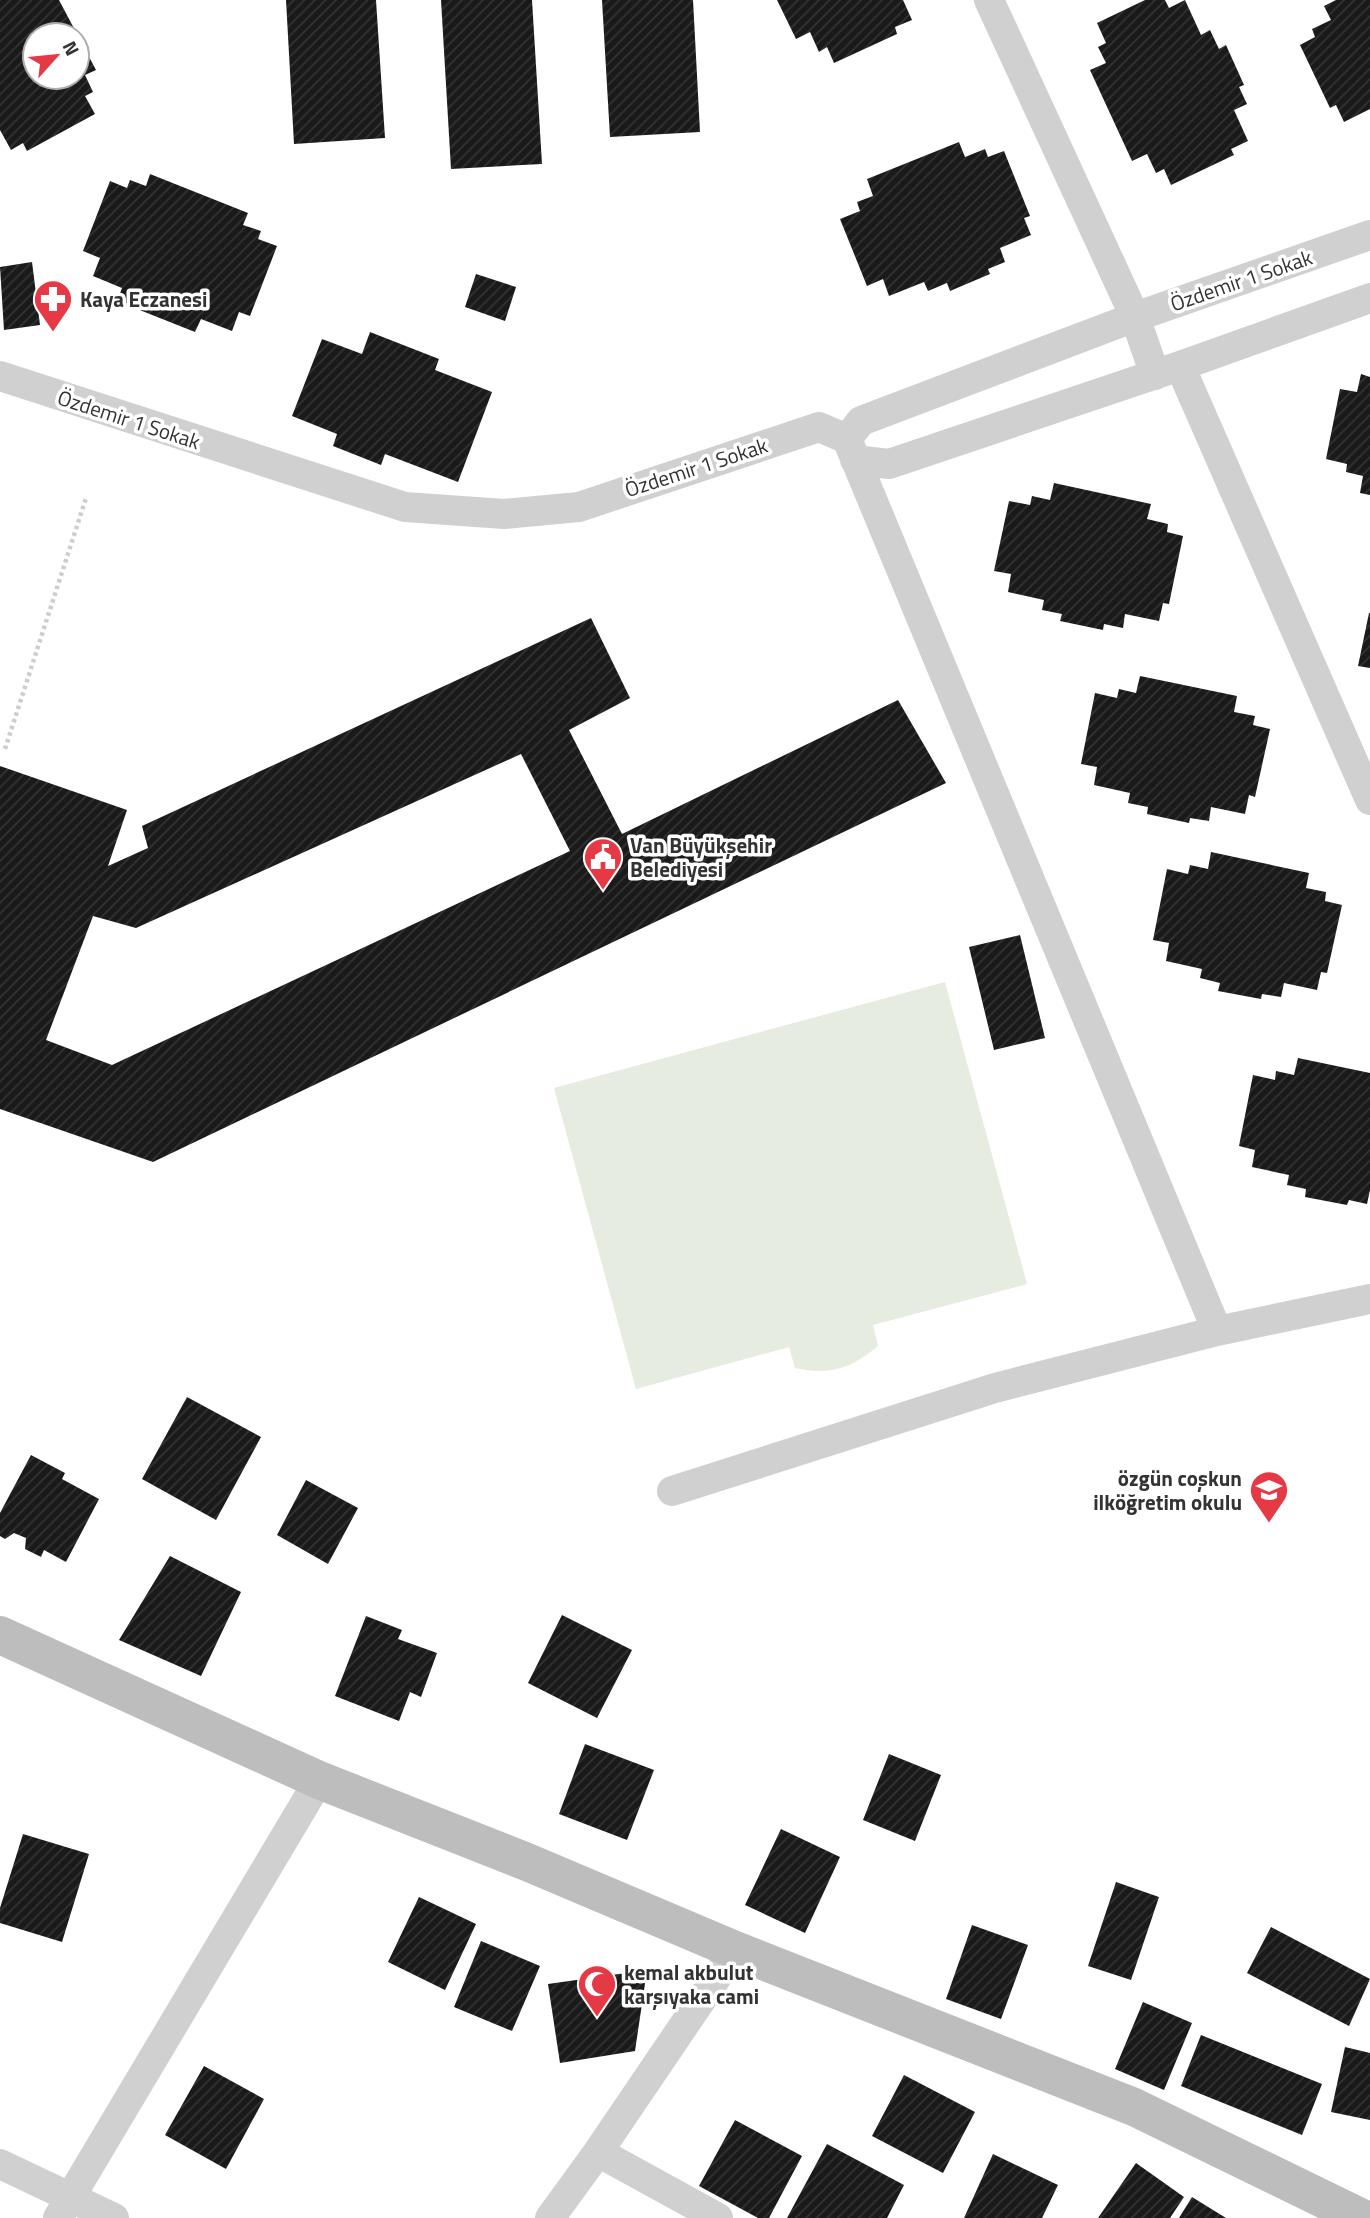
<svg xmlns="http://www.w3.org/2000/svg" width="1370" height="2218" viewBox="0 0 1370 2218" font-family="'Titillium Web',sans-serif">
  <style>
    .garden { fill: #e6ecdf }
    .building { fill: url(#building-hatch); fill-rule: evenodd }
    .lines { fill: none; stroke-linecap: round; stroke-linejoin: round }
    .path { stroke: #cdcdcd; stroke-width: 4.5; stroke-dasharray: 3.5 3.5; stroke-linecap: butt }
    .street { stroke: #d0d0d0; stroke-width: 30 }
    .secondary { stroke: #bdbdbd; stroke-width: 38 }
    .labels { text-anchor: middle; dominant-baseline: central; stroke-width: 7; stroke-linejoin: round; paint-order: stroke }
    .street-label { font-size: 21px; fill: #333; stroke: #fff }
    .poi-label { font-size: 21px; font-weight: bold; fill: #333; stroke: #fff; text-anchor: start }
  </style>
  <defs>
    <pattern id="building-hatch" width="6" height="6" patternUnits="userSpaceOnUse" patternTransform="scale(1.75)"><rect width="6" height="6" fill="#1a1a1a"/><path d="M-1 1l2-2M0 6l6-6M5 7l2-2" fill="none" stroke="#333"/></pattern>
  </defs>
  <rect width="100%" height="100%" fill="#fff"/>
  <path class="garden" d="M945 982 1027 1284 873 1325 878 1346C852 1368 829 1376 795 1368L789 1347 636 1389 554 1088Z"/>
  <path class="building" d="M0 0H59L96 70 85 75 93 92 85 96 95 114 27 151 23 143 11 150 0 130ZM35 35H77V77H35Z
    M286 0H376L385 138 294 144Z
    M441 0H532L542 164 451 169Z
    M602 0H693L700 132 610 137Z
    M777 0H903L912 20 895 27 897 34 834 63 827 47 819 52 810 32 796 39Z
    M1145 0H1165L1169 8 1185 0 1201 35 1210 30 1219 49 1226 45 1244 85 1239 87 1247 104 1234 110 1248 141 1231 149 1234 155 1171 185 1164 169 1156 173 1147 154 1132 161 1090 70 1106 63 1098 47 1106 43 1097 23Z
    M1336 0H1370V109L1344 122 1336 105 1330 108 1300 45 1315 37 1312 29 1331 20 1324 6Z
    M959 142 965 157 985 149 988 157 1004 151 1030 216 1024 218 1031 235 1000 248 1005 262 988 269 990 274 950 291 947 283 928 291 924 282 889 296 883 279 867 286 840 219 860 211 857 202 873 196 867 179Z
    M150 174 248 213 243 225 261 231 258 239 277 246 250 316 239 312 232 331 201 319 195 332 117 301 122 288 93 276 100 258 83 251 110 181 127 188 130 180 146 186Z
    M32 262 40 325 4 330 0 267Z
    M476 274 516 287 505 321 465 307Z
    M370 332 439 359 435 370 492 392 458 482 385 454 381 465 333 446 337 434 292 416 322 339 362 354Z
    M1361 374 1370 377V495L1360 493 1363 476 1346 472 1347 464 1326 459 1340 389 1357 392Z
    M1054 483 1151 504 1147 519 1168 524 1167 532 1183 536 1169 604 1163 603 1159 621 1125 614 1123 628 1104 624 1103 630 1060 621 1062 614 1042 610 1044 600 1008 592 1011 574 994 571 1009 501 1030 505 1032 496 1050 500Z
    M1369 613H1370V668L1358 666Z
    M591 618 630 698 569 730 622 834 898 700 946 783 153 1162 0 1109V766L127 810 108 866 148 848 142 826ZM521 754 570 851 112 1065 46 1040 93 916 136 928Z
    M1140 676 1237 696 1234 712 1255 716 1253 725 1270 729 1255 797 1249 795 1245 814 1211 807 1209 821 1190 818 1189 823 1147 814 1148 807 1128 803 1130 793 1094 785 1097 767 1081 764 1095 693 1117 698 1119 689 1136 693Z
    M1211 852 1309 873 1306 888 1326 892 1325 901 1342 905 1327 973 1321 972 1317 990 1284 983 1281 997 1262 994 1261 999 1218 991 1220 983 1200 978 1202 969 1166 961 1169 943 1153 940 1167 869 1188 874 1190 865 1208 869Z
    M1020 935 1045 1038 994 1050 969 947Z
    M1298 1058 1370 1073V1190L1367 1204 1349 1200 1347 1205 1305 1197 1306 1189 1287 1185 1289 1175 1252 1167 1255 1150 1239 1146 1253 1075 1275 1080 1276 1071 1294 1075Z
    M187 1397 261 1437 216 1520 142 1479Z
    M31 1455 65 1473 62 1479 99 1499 66 1562 44 1550 41 1557 25 1549 26 1538 14 1533 5 1539 0 1536V1513Z
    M306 1480 358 1508 328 1564 277 1535Z
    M170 1556 241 1592 201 1676 119 1640Z
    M562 1615 632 1650 597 1718 528 1683Z
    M366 1616 402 1630 398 1639 437 1653 421 1697 410 1692 399 1721 335 1696Z
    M585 1744 654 1770 627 1840 559 1814Z
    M889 1754 941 1775 915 1841 863 1820Z
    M781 1829 840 1857 805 1933 745 1905Z
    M23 1834 89 1854 62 1942 0 1923V1908Z
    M1116 1882 1159 1897 1131 1980 1088 1966Z
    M419 1897 476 1924 445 1990 388 1962Z
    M972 1925 1028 1945 1001 2019 946 1999Z
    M1271 1927 1370 1979 1349 2026 1247 1973Z
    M481 1941 540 1966 512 2031 454 2007Z
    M647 1970 635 2051 560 2063 548 1984Z
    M1143 2002 1192 2023 1164 2090 1115 2069Z
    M1201 2035 1322 2084 1302 2135 1181 2086Z
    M1345 2047 1370 2053V2120L1331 2112Z
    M204 2066 264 2099 226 2169 165 2135Z
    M904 2075 975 2112 943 2173 872 2136Z
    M735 2120 802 2156 769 2218H758L699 2186Z
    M827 2144 904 2185 887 2218H787Z
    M993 2154 1058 2185 1042 2218H964Z
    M1136 2163 1184 2197 1170 2218H1098Z
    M1192 2197 1226 2218H1179Z"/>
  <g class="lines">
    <path class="path" d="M5 749 86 498"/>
    <path class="street" d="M989 0 1135 317 1155 375
      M1180 366 1370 800
      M0 376 405 507 504 514 579 507 819 427 847 439 861 421 1135 317 1370 235
      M847 439 1217 1331
      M855 460 889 464 1180 366 1370 298
      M672 1491 995 1388 1217 1331 1370 1299
      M598 2152 735 1950
      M0 2164 114 2218
      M58 2218 319 1780
      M550 2218 598 2152 718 2218"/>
    <path class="secondary" d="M0 1635 319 1780 527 1862 735 1950 1134 2107 1362 2218"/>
  </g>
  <defs>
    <g id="pharmacy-pin" transform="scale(2.0125)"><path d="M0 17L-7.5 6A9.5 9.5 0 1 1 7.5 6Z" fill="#e63946" stroke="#fff"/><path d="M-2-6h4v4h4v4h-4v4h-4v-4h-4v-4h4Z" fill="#fff"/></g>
    <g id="civic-pin" transform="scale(2.0125)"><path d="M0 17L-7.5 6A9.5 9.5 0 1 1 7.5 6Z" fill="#e63946" stroke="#fff"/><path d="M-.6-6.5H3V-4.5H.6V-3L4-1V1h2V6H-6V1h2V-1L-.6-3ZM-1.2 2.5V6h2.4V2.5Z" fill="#fff"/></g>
    <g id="school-pin" transform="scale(2.0125)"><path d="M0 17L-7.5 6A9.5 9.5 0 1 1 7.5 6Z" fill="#e63946" stroke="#fff"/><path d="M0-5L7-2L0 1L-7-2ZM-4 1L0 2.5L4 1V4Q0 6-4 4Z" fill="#fff"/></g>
    <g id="mosque-pin" transform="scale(2.0125)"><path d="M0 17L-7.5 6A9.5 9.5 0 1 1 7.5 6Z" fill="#e63946" stroke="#fff"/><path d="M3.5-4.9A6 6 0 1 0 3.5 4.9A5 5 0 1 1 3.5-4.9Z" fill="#fff"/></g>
  </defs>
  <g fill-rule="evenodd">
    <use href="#pharmacy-pin" x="53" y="299"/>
    <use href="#civic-pin" x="603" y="857"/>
    <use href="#school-pin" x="1269" y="1490"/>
    <use href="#mosque-pin" x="597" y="1984"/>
  </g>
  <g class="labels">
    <g class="street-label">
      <text transform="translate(1241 280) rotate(-19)">Özdemir 1 Sokak</text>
      <text transform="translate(129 419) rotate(18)">Özdemir 1 Sokak</text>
      <text transform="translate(696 467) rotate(-18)">Özdemir 1 Sokak</text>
    </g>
    <g class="poi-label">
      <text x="80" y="299">Kaya Eczanesi</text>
      <text x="630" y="845">Van Büyükşehir<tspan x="630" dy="24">Belediyesi</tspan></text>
      <text x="1242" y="1478" text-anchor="end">özgün coşkun<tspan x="1242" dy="24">ilköğretim okulu</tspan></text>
      <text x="624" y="1972">kemal akbulut<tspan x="624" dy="24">karşıyaka cami</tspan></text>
    </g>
  </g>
  <g transform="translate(56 56) rotate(63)"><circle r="33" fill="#ffffff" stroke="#adadad" stroke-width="2"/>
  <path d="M0-5L12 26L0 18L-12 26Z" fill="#e63946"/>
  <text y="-10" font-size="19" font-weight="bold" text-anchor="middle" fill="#333333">N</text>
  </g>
</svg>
